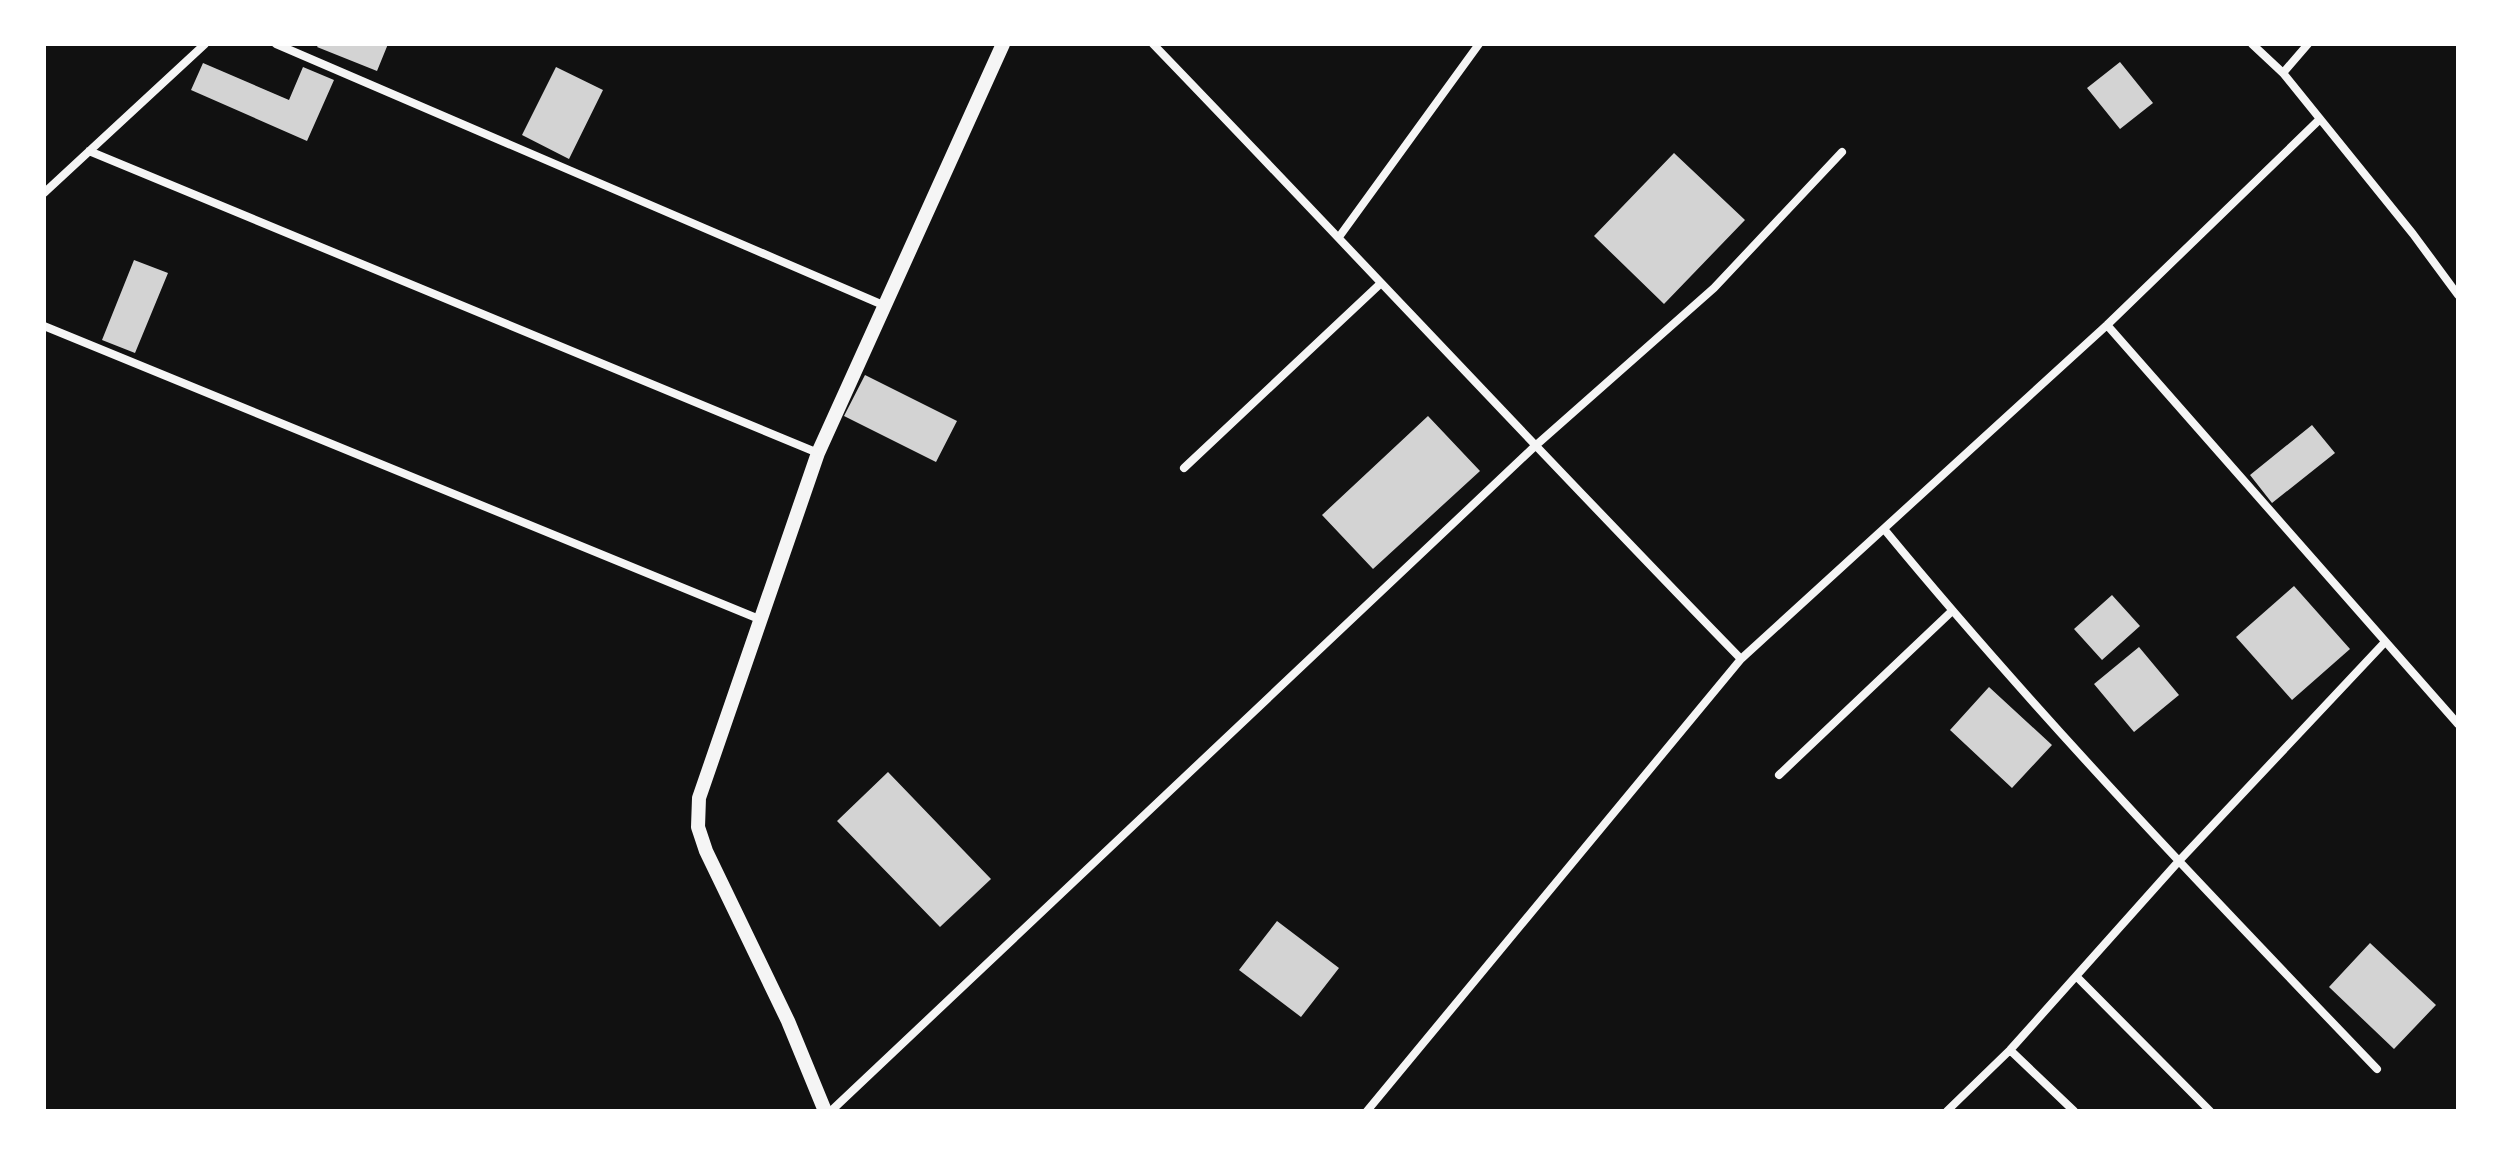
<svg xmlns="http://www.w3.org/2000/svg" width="2502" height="1155" viewBox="0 0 2502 1155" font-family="'Source Sans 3',sans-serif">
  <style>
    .building { fill: #d3d3d3 }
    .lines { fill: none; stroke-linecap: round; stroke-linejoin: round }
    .minor { stroke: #f5f5f5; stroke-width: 8 }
    .tertiary { stroke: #f5f5f5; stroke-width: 14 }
  </style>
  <rect width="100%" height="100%" fill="#111"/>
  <path class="building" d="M319 44H388L377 71 317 47Z
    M2120 62 2153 103 2120 129 2087 88Z
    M203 63 289 100 303 67 334 80 307 141 191 90Z
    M556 67 603 90 569 159 522 135Z
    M1674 153 1745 220 1664 304 1594 236Z
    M134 260 168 273 135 353 102 340Z
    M865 375 957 421 936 462 844 416Z
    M1428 416 1480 471 1373 569 1322 515Z
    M2312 425 2335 453 2272 503 2250 475Z
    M2294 586 2350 649 2292 700 2236 637Z
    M2112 595 2140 626 2102 660 2074 629Z
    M2139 647 2179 695 2134 732 2094 684Z
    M1989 687 2052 745 2012 788 1950 730Z
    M888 772 991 879 940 927 837 821Z
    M1277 921 1339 968 1301 1017 1239 970Z
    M2370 943 2436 1005 2394 1049 2329 987Z"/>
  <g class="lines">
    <path class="minor" d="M276 44 883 305
      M1153 44C1350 248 1543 456 1741 659
      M2252 44 2283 73 2413 234 2458 295
      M2283 73 2308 44
      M89 151 818 453
      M44 193 205 44
      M1339 237 1479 44
      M2107 325 2458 724
      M44 326 759 619
      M1184 468 1380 284
      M1884 529C2039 717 2208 893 2377 1069
      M1779 775 1952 611
      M2077 977 2210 1111
      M2010 1050 2074 1111
      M831 1111 1534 447 1714 288 1842 152
      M1367 1111 1741 659 2107 325 2320 119
      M1947 1111 2010 1050 2178 862 2385 642"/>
    <path class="tertiary" d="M825 1111 788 1021 706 851 698 827 699 798 818 453 1003 44"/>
  </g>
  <rect width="2502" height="1155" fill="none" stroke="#ffffff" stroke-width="92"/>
</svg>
